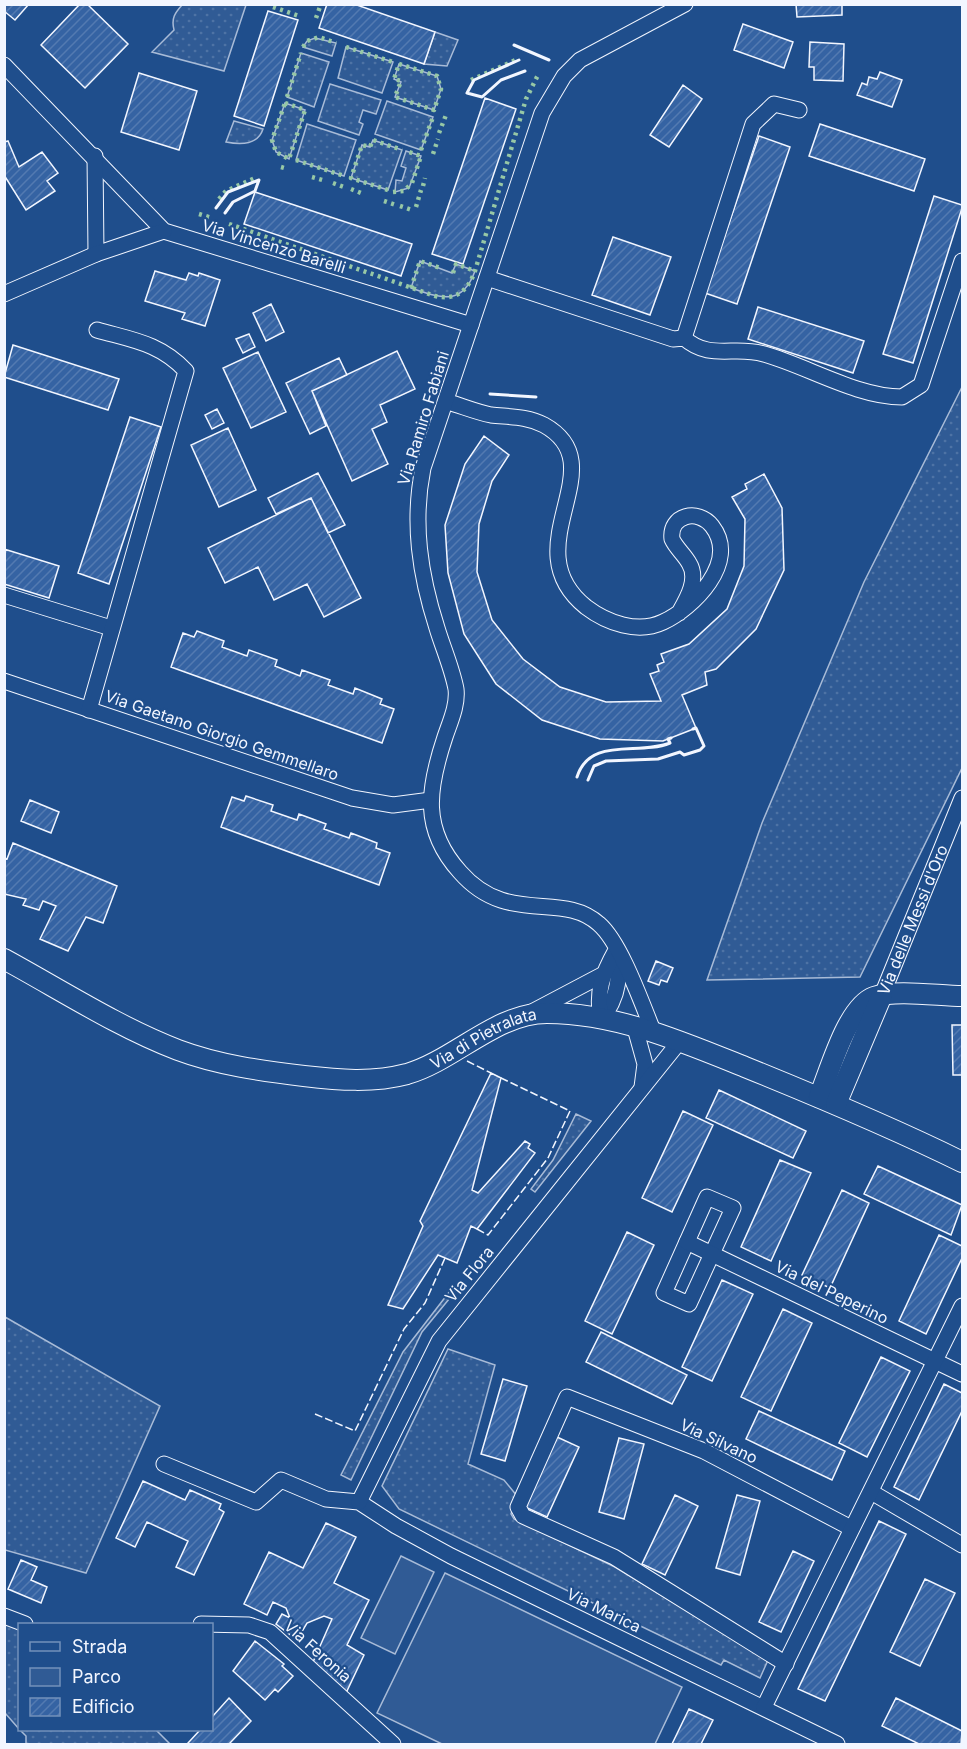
<svg xmlns="http://www.w3.org/2000/svg" width="967" height="1749" viewBox="0 0 967 1749" font-family="Inter,sans-serif">
  <style>
    .grass { fill: url(#grass-dots); stroke: #a8bbd7; stroke-width: 1.5 }
    .green { fill: #305b95; stroke: #a8bbd7; stroke-width: 1.5 }
    .building { fill: url(#building-hatch); stroke: #f2f6ff; stroke-width: 1.5 }
    .lines { fill: none; stroke-linecap: round; stroke-linejoin: round }
    .minor-casing { stroke: #f2f6ff; stroke-width: 17 }
    .tertiary-casing { stroke: #f2f6ff; stroke-width: 22 }
    .minor { stroke: #1f4e8c; stroke-width: 15 }
    .tertiary { stroke: #1f4e8c; stroke-width: 20 }
    .hedge { stroke: #97c8a6; stroke-width: 4.5; stroke-dasharray: 3 4.5; stroke-linecap: butt }
    .fence { stroke: #f2f6ff; stroke-width: 1.5; stroke-dasharray: 8 3; stroke-linecap: butt }
    .wall { stroke: #f2f6ff; stroke-width: 3 }
    .labels { text-anchor: middle; dominant-baseline: central; stroke-width: 4.5; stroke-linejoin: round; paint-order: stroke }
    .street-label { font-size: 16px; fill: #f2f6ff; stroke: #1f4e8c }
  </style>
  <defs>
    <pattern id="grass-dots" width="8" height="8" patternUnits="userSpaceOnUse" patternTransform="scale(1.5)"><rect width="8" height="8" fill="#305b95"/><path d="M2 2h.1M6 6h.1" fill="none" stroke="#4e73a5" stroke-width="1.8" stroke-linecap="round"/></pattern>
    <pattern id="building-hatch" width="6" height="6" patternUnits="userSpaceOnUse" patternTransform="scale(1.5)"><rect width="6" height="6" fill="#3563a3"/><path d="M-1 1l2-2M0 6l6-6M5 7l2-2" fill="none" stroke="#537ab1"/></pattern>
  </defs>
  <rect width="100%" height="100%" fill="#1f4e8c"/>
  <path class="grass" d="M182 5H246L224 71 152 52 174 30C171 18 175 13 182 5Z
    M435 32 458 40 447 66 424 64Z
    M315 38 336 43 332 56 303 47 307 41Z
    M346 47 393 62 382 93 338 78Z
    M301 53 329 62 314 107 287 97Z
    M399 64 437 76 441 89 434 110 395 97 401 82 394 79Z
    M330 84 381 100 376 114 363 110 359 122 363 124 359 135 318 121Z
    M387 101 433 117 421 150 375 134Z
    M285 103 305 110 289 159 276 152 272 140Z
    M234 121 263 129C258 145 241 145 226 142Z
    M307 124 356 140 344 176 296 160Z
    M373 140 402 150 388 190 351 178 362 145 370 147Z
    M406 151 421 156 409 188 395 192 396 180 402 181 406 168 401 166Z
    M420 261 452 273 456 264 475 271C462 307 440 298 411 288Z
    M962 387V768L860 977 707 980 762 823 864 582Z
    M576 1114 591 1121 535 1192 531 1189 553 1160Z
    M450 1291 454 1293 422 1332 351 1480 341 1475 403 1352Z
    M5 1317 160 1406 86 1573 5 1550Z
    M448 1349 495 1365 468 1464 504 1480 517 1496 511 1514 514 1519 615 1567 768 1660 760 1678 724 1660 721 1665 399 1509 382 1486Z
    M5 1624 19 1627V1729L5 1713Z
    M20 1730H156L170 1744H26V1736Z"/>
  <path class="green" d="M401 1556 434 1572 395 1654 361 1638Z
    M445 1573 682 1687 655 1744H442L377 1713Z"/>
  <path class="building" d="M4 4H29L15 20 4 11Z
    M80 4H87L128 44 85 88 41 45Z
    M327 4H354L435 32 424 64 319 28Z
    M796 4H842V15L797 17Z
    M268 11 298 20 264 126 234 116Z
    M743 24 793 42 784 68 734 50Z
    M810 42 844 44 843 81 814 80V67H809Z
    M880 72 902 80 892 107 857 95 862 83 867 85 869 77 877 79Z
    M139 73 197 91 179 150 121 132Z
    M683 85 702 99 669 147 650 135Z
    M485 98 516 109 463 264 432 254Z
    M820 124 925 159 914 191 809 156Z
    M759 136 790 147 737 304 705 293Z
    M8 141 19 167 42 152 58 173 47 181 55 191 26 210 4 175V142Z
    M255 192 412 244 401 276 244 224Z
    M934 196 962 205V208L913 363 883 354Z
    M613 237 671 257 650 315 592 295Z
    M155 271 186 280 189 273 198 276 199 273 220 280 205 326 182 319 185 313 145 301Z
    M271 304 284 332 266 341 253 313Z
    M758 307 864 341 853 373 748 339Z
    M249 334 255 347 243 353 236 339Z
    M13 345 119 379 108 410 4 377Z
    M397 351 415 389 380 405 387 422 372 429 388 464 352 481 312 391Z
    M258 352 286 412 251 428 223 368Z
    M339 358 347 375 312 391 326 426 310 434 286 383Z
    M217 409 224 423 212 429 205 415Z
    M130 417 161 427 109 584 78 573Z
    M228 428 256 490 219 507 191 445Z
    M484 436 509 455 492 481 479 524 477 572 492 620 523 659 560 687 606 702 661 701 650 674 659 671 657 665 664 662 661 654 689 644 727 609 744 566 745 519 732 497 747 489 745 484 764 474 782 508 784 570 756 629 716 669 705 672 707 685 682 695 696 728 663 741 600 739 542 720 496 684 464 634 448 573 445 525 465 464Z
    M318 473 345 525 328 533 311 498 276 514 268 498Z
    M311 498 361 598 324 617 307 584 274 600 258 567 225 583 208 548Z
    M4 549 59 566 49 598 4 584Z
    M197 631 224 641 222 647 247 656 249 650 277 660 275 666 300 676 302 670 330 680 328 685 353 694 355 688 382 699 380 704 394 709 382 743 171 667 183 633 194 637Z
    M246 796 273 805 271 811 297 820 299 814 326 824 324 829 349 838 351 833 377 843 376 848 390 853 379 885 221 827 232 797 244 801Z
    M30 800 59 812 51 833 21 821Z
    M13 843 117 886 103 923 86 917 68 951 40 939 56 906 43 901 39 910 23 905 26 899 4 894V858L7 859Z
    M656 961 673 968 667 982 661 980 659 985 648 981Z
    M952 1025H962V1075H953Z
    M491 1073 501 1078 472 1190 478 1193 525 1141 530 1144 528 1148 535 1153 477 1229 471 1226 457 1263 438 1255 403 1309 388 1305 423 1226 420 1221Z
    M719 1090 806 1131 793 1158 706 1118Z
    M683 1111 713 1125 672 1212 642 1198Z
    M780 1160 811 1173 771 1261 741 1247Z
    M878 1166 962 1205 951 1235 864 1194Z
    M842 1190 869 1203 830 1288 802 1275Z
    M627 1232 654 1245 612 1334 585 1321Z
    M939 1235 962 1246V1258L926 1334 899 1321Z
    M722 1280 753 1294 712 1381 682 1367Z
    M783 1309 812 1323 771 1411 741 1397Z
    M601 1332 687 1375 672 1404 586 1362Z
    M881 1357 910 1371 867 1457 839 1443Z
    M503 1379 527 1386 505 1461 481 1454Z
    M944 1384 962 1393V1411L919 1500 894 1487Z
    M759 1411 845 1451 832 1480 746 1439Z
    M557 1437 579 1447 547 1517 525 1507Z
    M619 1438 644 1444 624 1519 599 1512Z
    M143 1481 185 1500 190 1490 221 1504 219 1509 224 1512 194 1575 176 1567 188 1541 147 1522 135 1547 116 1538Z
    M675 1495 698 1506 665 1575 642 1564Z
    M737 1495 760 1501 740 1575 716 1568Z
    M879 1521 906 1534 825 1701 798 1689Z
    M326 1523 356 1537 334 1583 369 1600 347 1645 364 1655 346 1693 313 1662 332 1619 324 1616 307 1623 297 1640 276 1624 282 1614 290 1618 286 1608 273 1602 267 1615 244 1604 269 1552 303 1568Z
    M793 1551 814 1561 781 1632 759 1622Z
    M21 1560 37 1567 31 1580 47 1587 41 1603 8 1589Z
    M925 1579 955 1593 920 1666 890 1652Z
    M255 1641 284 1664 282 1666 293 1676 278 1692 275 1689 265 1700 233 1671Z
    M229 1698 251 1721 229 1744H190L188 1743 200 1730H212V1717Z
    M896 1698 962 1731 961 1744H919L882 1726Z
    M689 1709 713 1720 701 1744H672Z"/>
  <g class="lines">
    <g class="minor-casing">
      <g id="minor">
        <path d="M4 65 164 231 471 325"/>
        <path d="M95 156 96 254"/>
        <path d="M487 278 673 339 684 338C710 361 734 345 764 354 807 366 857 397 902 397L921 385 962 261"/>
        <path d="M4 294 96 254 164 231"/>
        <path d="M684 338 753 124 774 104 799 110"/>
        <path d="M448 402C462 406 476 412 491 415 509 417 527 416 544 425 618 466 511 547 586 607 607 623 638 634 663 622 693 608 740 562 712 526 698 508 669 515 672 539 676 548 684 554 689 563 699 579 687 599 679 613"/>
        <path d="M4 595 111 628"/>
        <path d="M4 681 352 798 393 805 431 800"/>
        <path d="M89 710 186 371C160 343 132 340 97 330"/>
        <path id="s1" d="M882 995 962 798"/>
        <path d="M530 1013 602 975"/>
        <path d="M601 1020C615 1002 621 981 617 959"/>
        <path d="M601 1020C596 991 602 975 616 950"/>
        <path d="M635 1028 645 1064 642 1087"/>
        <path d="M654 1033C642 1004 621 943 599 924 562 890 508 927 460 872 421 829 428 788 445 737 450 722 458 705 456 689 452 668 443 648 437 628 420 575 412 523 423 468L542 113 564 76 580 60 685 4"/>
        <path d="M707 1197 733 1208 689 1304 664 1293Z"/>
        <path d="M687 1242 962 1374"/>
        <path d="M164 1464 256 1502 281 1480 326 1499 359 1502 396 1526 451 1556 837 1744"/>
        <path d="M873 1493 962 1545"/>
        <path d="M359 1502 439 1341 680 1041"/>
        <path d="M4 1616 25 1624"/>
        <path d="M201 1624 249 1625 270 1632 393 1744"/>
        <path d="M786 1664 614 1557 523 1516 518 1507 567 1397 704 1451 851 1528"/>
        <path d="M764 1707 962 1306"/>
      </g>
    </g>
    <g class="tertiary-casing">
      <g id="tertiary">
        <path id="s2" d="M4 959C61 990 118 1027 178 1050 218 1065 262 1071 304 1076 338 1080 373 1083 407 1074 455 1060 496 1013 547 1013 616 1013 683 1042 745 1067 819 1097 891 1127 962 1162"/>
        <path d="M819 1097C830 1071 847 1007 874 997 896 989 939 996 962 996"/>
        <path d="M836 1104 882 995"/>
      </g>
    </g>
    <use href="#minor" class="minor"/>
    <use href="#tertiary" class="tertiary"/>
    <path class="hedge" d="M273 7 299 16
      M316 18 321 4
      M303 47 307 41 319 37 336 43
      M346 47 393 62
      M399 64 437 76 441 89 434 110 395 97 401 81 394 79Z
      M471 80 518 59
      M287 97 301 53
      M285 103 305 110 289 159 276 152 272 140Z
      M439 133 446 115
      M421 150 433 117
      M433 154 438 139
      M296 160 344 176
      M281 167 288 169
      M312 177 326 181
      M333 183 347 188
      M423 186 425 178
      M351 189 361 193
      M388 190 351 178 362 145 370 147 373 140 402 150
      M393 192 404 191 412 183 421 156 406 151
      M219 199 226 191 255 178
      M384 201 396 205
      M400 206 412 210
      M416 207 421 190
      M199 214 212 218
      M229 224 435 296C457 301 468 290 475 271L526 99 539 73
      M453 273 456 264 475 271
      M411 288 420 261 440 268"/>
    <path class="fence" d="M467 1061 491 1073
      M477 1229 488 1235 548 1158 570 1111 501 1078
      M315 1414 355 1431 404 1329 425 1303 445 1258"/>
    <path class="wall" d="M514 45 549 60
      M519 60 474 80 467 93 482 97 501 80 525 71
      M216 208 228 192 259 180 255 191 233 202 225 213
      M490 394 536 397
      M577 777C590 736 638 756 670 743L668 739 671 738
      M588 780 594 766 606 761 658 759 680 752 684 755 700 750 704 746 696 728 693 729"/>
  </g>
  <g class="labels">
    <g class="street-label">
      <text transform="translate(274 246) rotate(17)">Via Vincenzo Barelli</text>
      <text transform="translate(423 418) rotate(-73)">Via Ramiro Fabiani</text>
      <text transform="translate(222 735) rotate(19)">Via Gaetano Giorgio Gemmellaro</text>
      <text stroke="none"><textPath href="#s1" startOffset="81">Via delle Messi d'Oro</textPath></text>
      <text stroke="none"><textPath href="#s2" startOffset="514">Via di Pietralata</textPath></text>
      <text transform="translate(469 1274) rotate(-51)">Via Flora</text>
      <text transform="translate(832 1292) rotate(26)">Via del Peperino</text>
      <text transform="translate(719 1441) rotate(25)">Via Silvano</text>
      <text transform="translate(604 1610) rotate(26)">Via Marica</text>
      <text transform="translate(318 1651) rotate(42)">Via Feronia</text>
    </g>
  </g>
  <rect width="967" height="1749" fill="none" stroke="#f2f6ff" stroke-width="12"/>
  <rect x="18" y="1623" width="195" height="108" fill="#1f4e8c" stroke="#7391ba" stroke-width="1.5"/>
  <rect x="30" y="1642" width="30" height="9" fill="#1f4e8c" stroke="#7391ba" stroke-width="1.5"/>
  <text x="72" y="1653" font-size="18" fill="#f2f6ff">Strada</text>
  <rect x="30" y="1668" width="30" height="18" fill="#305b95" stroke="#7391ba" stroke-width="1.5"/>
  <text x="72" y="1683" font-size="18" fill="#f2f6ff">Parco</text>
  <rect x="30" y="1698" width="30" height="18" fill="url(#building-hatch)" stroke="#7391ba" stroke-width="1.5"/>
  <text x="72" y="1713" font-size="18" fill="#f2f6ff">Edificio</text>
</svg>
